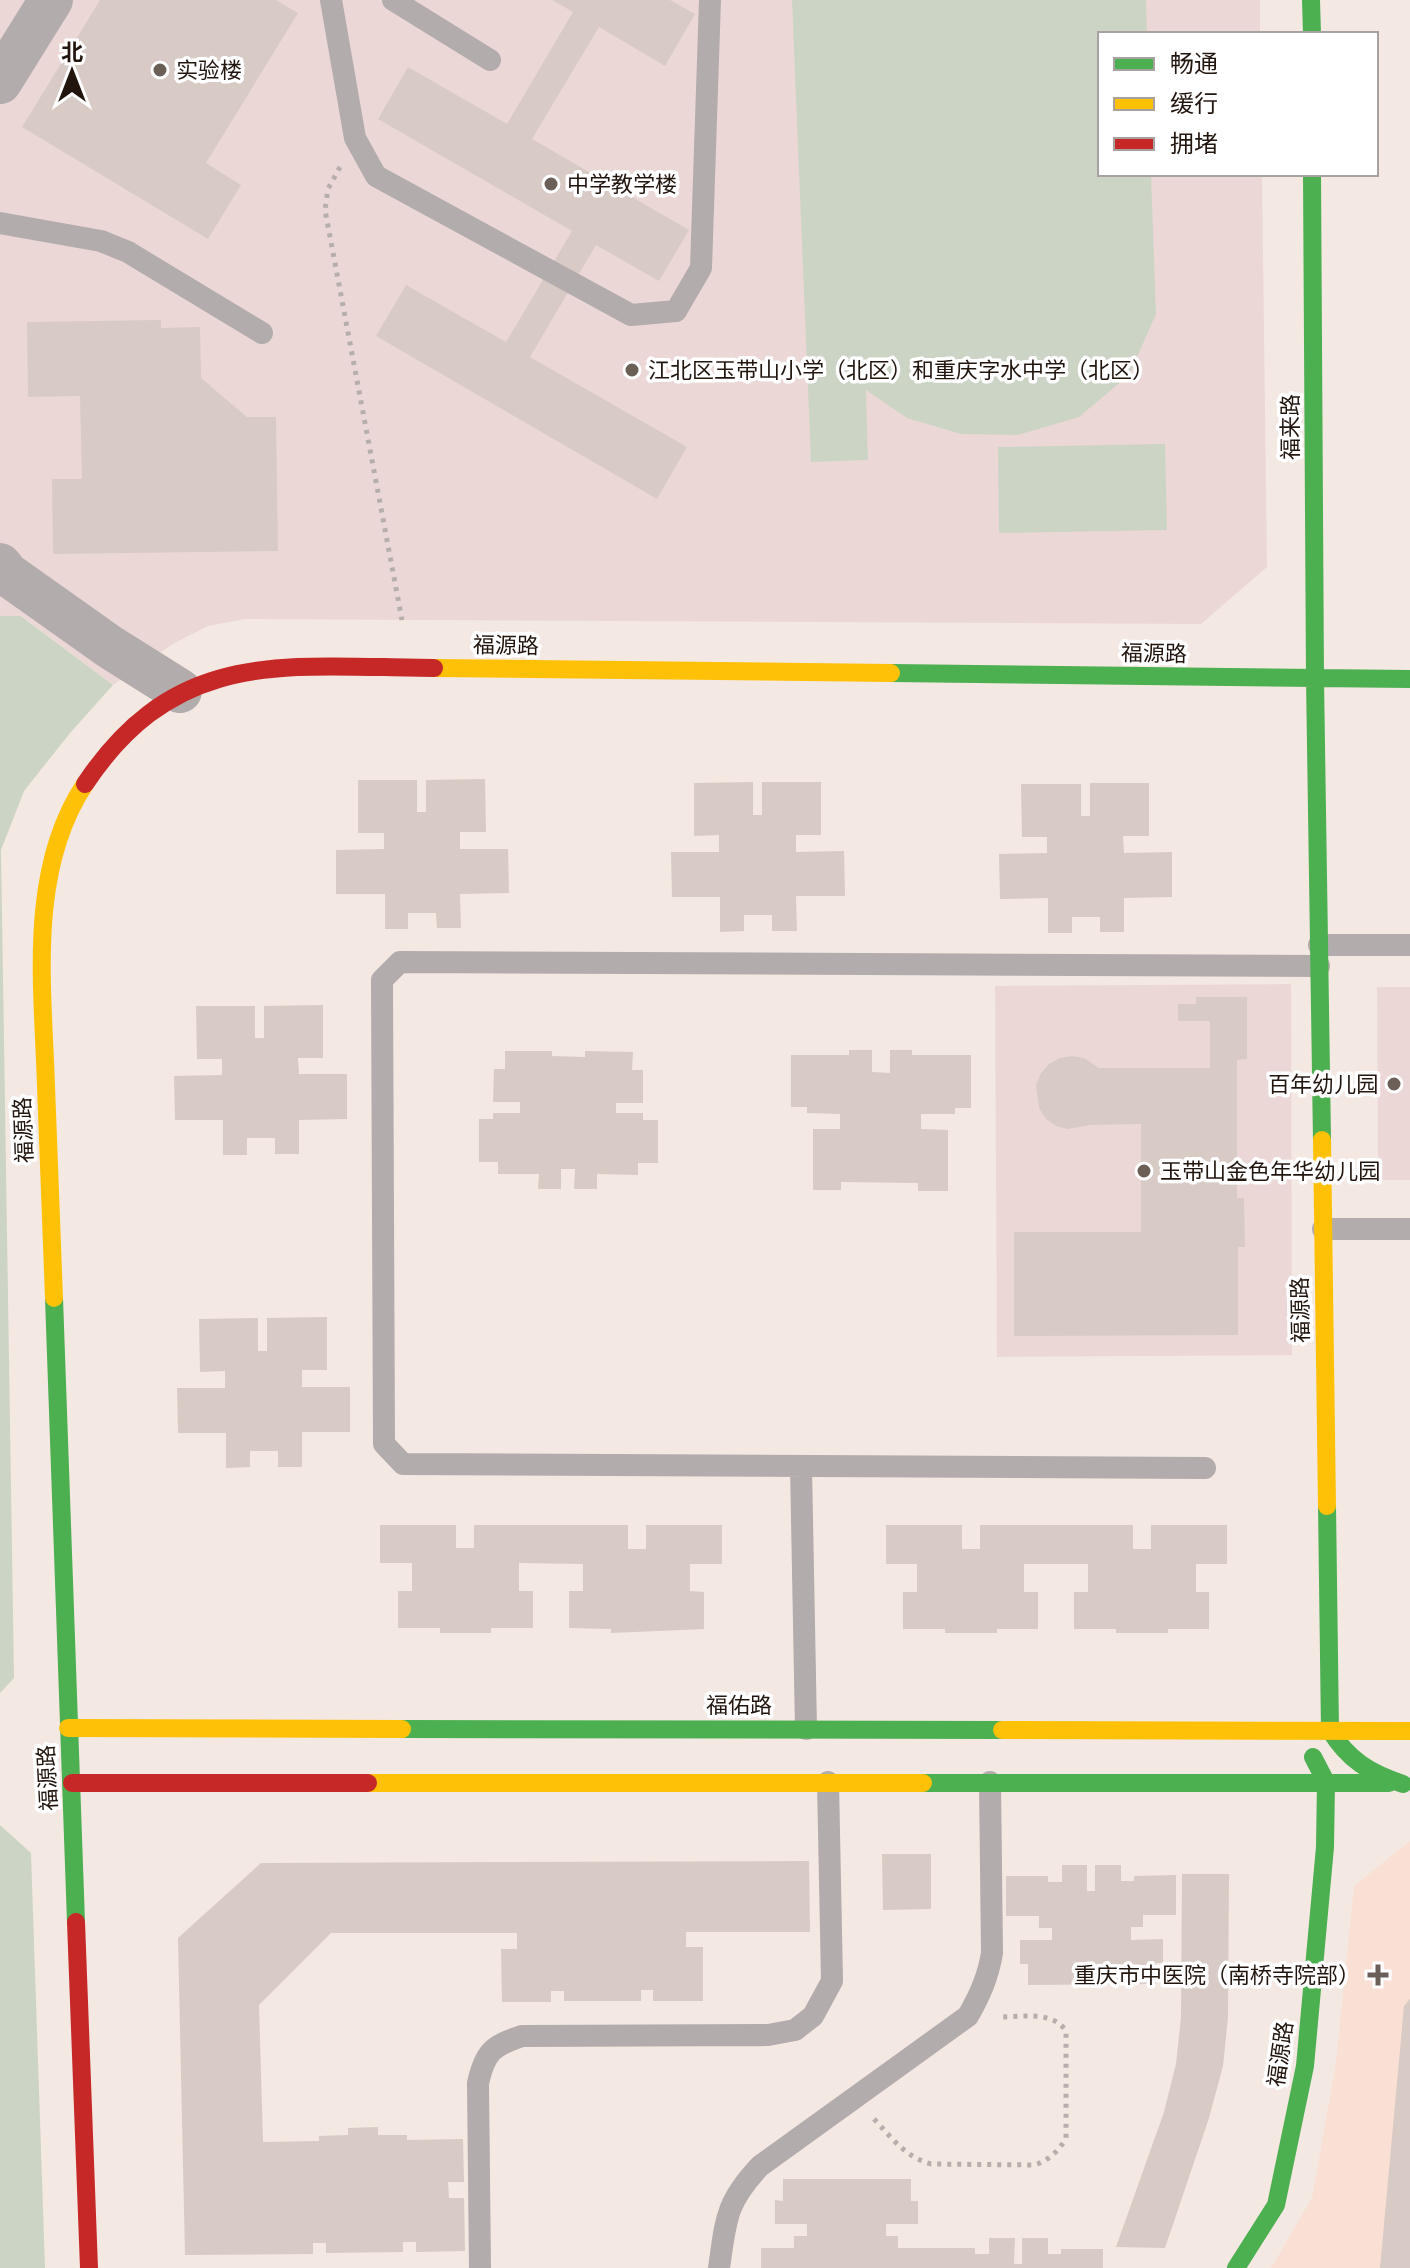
<svg xmlns="http://www.w3.org/2000/svg" width="1410" height="2268" viewBox="0 0 1410 2268" font-family="'Asap Condensed','Noto Sans SC',sans-serif">
  <style>
    .built { fill: #fae0d4 }
    .education { fill: #ebd8d6 }
    .green { fill: #ccd4c6 }
    .building { fill: #d8cac4 }
    .lines { fill: none; stroke-linecap: round; stroke-linejoin: round }
    .path { stroke: #b6aead; stroke-width: 5; stroke-dasharray: 4 6; stroke-linecap: butt }
    .lane { stroke: #b3acac; stroke-width: 22 }
    .street { stroke: #b3acac; stroke-width: 44 }
    .fast { stroke: #4caf50; stroke-width: 18 }
    .slow { stroke: #ffc107; stroke-width: 18 }
    .jam { stroke: #c62828; stroke-width: 18 }
    .poi-dot { fill: #6c5f58; stroke: #fff; stroke-width: 3 }
    .labels { text-anchor: middle; dominant-baseline: central; stroke-width: 7; stroke-linejoin: round; paint-order: stroke }
    .poi-label { font-size: 22px; fill: #22150e; stroke: #fff; text-anchor: start }
    .street-label { font-size: 22px; fill: #22150e; stroke: #fff }
  </style>
  <rect width="100%" height="100%" fill="#f4e8e2"/>
  <path class="built" d="M1410 1841V2268H1271L1312 2198 1336 2063 1354 1886Z"/>
  <path class="education" d="M0 0H1260V34H1100V174H1262L1267 567 1201 624 245 619 208 626 173 644 113 685 22 616H0Z
    M1291 984 1292 1355 997 1357 995 986Z
    M1377 987H1410V1180H1378Z"/>
  <path class="green" d="M792 0H1146L1147 34H1100V174H1151L1156 314 1129 375 1079 417 1018 435 961 434 907 418 866 390 868 460 811 462Z
    M1165 444 1167 530 999 533 998 447Z
    M0 616H21L113 685 70 733 24 791 1 850 14 1678 0 1693Z
    M0 1825 31 1853 45 2268H0Z"/>
  <path class="building" d="M100 0H276L298 13 206 163 241 185 208 239 22 127Z
    M552 0H670L695 14 665 66 599 27 532 139 689 230 659 281 596 245 530 357 687 447 657 499 376 336 406 285 506 342 572 231 378 119 408 67 507 124 573 12Z
    M161 320V328L200 327 201 378 247 417H276L278 551 53 554 52 479H82L80 396 28 397 27 322Z
    M485 779 486 832H460V849H508L509 893 460 894 461 928H437L436 913H408V929H385V894H336V850L384 849V833H358V780H417V812H426V780Z
    M753 782V815H762V782H821V835H796V852L844 851 845 896H796L797 931H772V915H744V931L720 932V897H672L671 852H719V835L694 836V783Z
    M1090 783H1149V836H1123L1124 853 1172 852V897L1124 898V932H1100V917H1072V933H1048V898L1000 899 999 854 1047 853V837H1022L1021 784H1081V816H1090Z
    M1196 997H1247V1059L1237 1060V1198H1244L1245 1247H1238V1335L1014 1336V1232H1141V1124L1091 1125 1067 1129 1056 1126 1046 1119 1039 1108 1036 1085 1041 1073 1049 1064 1060 1058 1072 1056 1084 1058 1099 1068H1210V1021H1178V1004H1196Z
    M323 1005V1058H298L299 1074H347V1119L299 1120V1154H275V1138H247V1155H223V1120H175L174 1076 222 1075V1059H197L196 1006H255V1038H264V1006Z
    M849 1050H872V1072L890 1073V1050H912V1055H971V1108H955V1114H921V1129L948 1130V1191H918V1183L841 1182V1190H813V1129H840V1114L807 1113V1107H791V1055H849Z
    M505 1051H552V1056L585 1057V1051L633 1052 632 1070H643V1103H616V1113H643V1120H658V1163H638V1175L597 1174V1189H574L575 1169H561V1189H538L539 1174H498V1162H479V1119H493V1113H520V1102H493L494 1069H505Z
    M327 1317V1370H302V1387H350V1432H302V1467H278V1451H250V1467L226 1468V1433H178L177 1388H225V1371L200 1372 199 1319 258 1318V1351H267V1318Z
    M380 1525H456V1548H474V1525H628V1549H646V1525H722V1564H690V1591L704 1592V1629L611 1633V1629L569 1628V1591H583V1564L519 1563V1591H533V1628H491V1633H440V1628H398V1591H412V1563H380Z
    M886 1525H962V1549H980V1525H1133V1549H1151V1525H1227V1564H1196V1592H1209V1629H1168V1633H1116V1629H1074V1592H1088V1564H1024V1592H1038V1629H997V1633H945V1629H903V1592H917V1564H886Z
    M882 1854H931V1909L883 1910Z
    M809 1861 810 1932H686V1947H703V2001H653V1990H641V2001H564V1991H551V2002H502L501 1949H517V1933H331L259 2005 263 2142 319 2141V2136L348 2135V2128L378 2127V2135H407V2140L463 2139 464 2182H448L449 2198H464L465 2251 416 2252V2242H403V2252L326 2253V2243H313V2254L185 2255 178 1938 261 1863Z
    M1062 1865H1087V1891H1095V1865H1121V1881H1134V1876L1176 1875V1915H1143V1927H1131V1940L1163 1939V1963H1156V1984L1028 1985V1964H1020V1940H1052V1928H1039V1916H1006V1876H1048V1882H1062Z
    M1182 1874H1229L1228 2017 1223 2066 1209 2118 1165 2248 1116 2247 1164 2112 1176 2064 1181 2017Z
    M1410 1999V2268H1380L1404 2006Z
    M783 2179H911V2201H918V2224H886V2236H898V2248H975V2254H989V2238H1015L1014 2264H1022V2238H1048V2254H1061V2249H1103V2268H761V2248H794V2236H807V2224H775V2200L783 2201Z"/>
  <g class="lines">
    <path class="path" d="M340 167 328 189 325 210 402 620
      M874 2119C892 2138 905 2157 931 2164L1035 2165C1050 2159 1058 2152 1066 2138V2031C1052 2010 1021 2017 998 2017"/>
    <path class="lane" d="M331 0 355 138 376 176 631 315 676 311 701 268 710 0
      M393 0 490 60
      M0 223 101 241 128 252 262 333
      M1319 945H1410
      M1323 1229H1410
      M801 1466 806 1729
      M1205 1468 403 1464 384 1444 382 980 400 962 1319 966
      M480 2268 478 2083C485 2052 492 2046 522 2036L768 2035 795 2030 813 2016 832 1981 828 1782
      M719 2268C726 2220 725 2203 760 2166L968 2016C980 1995 988 1977 992 1953L990 1782"/>
    <path class="street" d="M0 82 51 0
      M0 565 7 574 110 647 180 691"/>
    <path class="fast" d="M1311 0 1312 34
      M1312 174 1315 679 1322 1140
      M891 673 1410 679
      M54 1298 76 1922
      M1327 1506 1330 1730C1348 1760 1370 1773 1403 1784
      M402 1729 1002 1730
      M923 1783H1389
      M1236 2268 1276 2205 1305 2066 1325 1847 1326 1782 1313 1757"/>
    <path class="slow" d="M434 668 891 673
      M1322 1140 1327 1506
      M54 1298C51 1228 49 1157 46 1086 43 987 27 871 85 784
      M68 1728 402 1729
      M1002 1730 1410 1731
      M368 1783H923"/>
    <path class="jam" d="M85 784C177 646 287 667 434 668
      M72 1783H368
      M76 1922 89 2268"/>
  </g>
  <g class="poi-dot">
    <circle cx="160" cy="70" r="8"/>
    <circle cx="551" cy="184" r="8"/>
    <circle cx="632" cy="370" r="8"/>
    <circle cx="1394" cy="1084" r="8"/>
    <circle cx="1144" cy="1171" r="8"/>
    <path d="M1374 1963h8v8h8v8h-8v8h-8v-8h-8v-8h8z"/>
  </g>
  <g class="labels">
    <g class="poi-label">
      <text x="176" y="70">实验楼</text>
      <text x="567" y="184">中学教学楼</text>
      <text x="648" y="370">江北区玉带山小学（北区）和重庆字水中学（北区）</text>
      <text x="1378" y="1084" text-anchor="end">百年幼儿园</text>
      <text x="1160" y="1171">玉带山金色年华幼儿园</text>
      <text x="1360" y="1975" text-anchor="end">重庆市中医院（南桥寺院部）</text>
    </g>
    <g class="street-label">
      <text transform="translate(1290 427) rotate(-90)">福来路</text>
      <text transform="translate(506 645) rotate(1)">福源路</text>
      <text transform="translate(1154 653) rotate(1)">福源路</text>
      <text transform="translate(23 1130) rotate(-92)">福源路</text>
      <text transform="translate(1300 1310) rotate(-91)">福源路</text>
      <text x="739" y="1705">福佑路</text>
      <text transform="translate(47 1778) rotate(-93)">福源路</text>
      <text transform="translate(1280 2054) rotate(-82)">福源路</text>
    </g>
  </g>
  <rect x="1098" y="32" width="280" height="144" fill="#ffffff" stroke="#a7a19f" stroke-width="2"/>
  <rect x="1114" y="58" width="40" height="12" fill="#4caf50" stroke="#a7a19f" stroke-width="2"/>
  <text x="1170" y="72" font-size="24" fill="#22150e">畅通</text>
  <rect x="1114" y="98" width="40" height="12" fill="#ffc107" stroke="#a7a19f" stroke-width="2"/>
  <text x="1170" y="112" font-size="24" fill="#22150e">缓行</text>
  <rect x="1114" y="138" width="40" height="12" fill="#c62828" stroke="#a7a19f" stroke-width="2"/>
  <text x="1170" y="152" font-size="24" fill="#22150e">拥堵</text>
  <g transform="translate(72 72)" stroke="#ffffff" stroke-width="6" paint-order="stroke">
  <path d="M0-6L14 30L0 20L-14 30Z" fill="#22150e"/>
  <text y="-12" font-size="22" font-weight="bold" text-anchor="middle" fill="#22150e">北</text>
  </g>
</svg>
